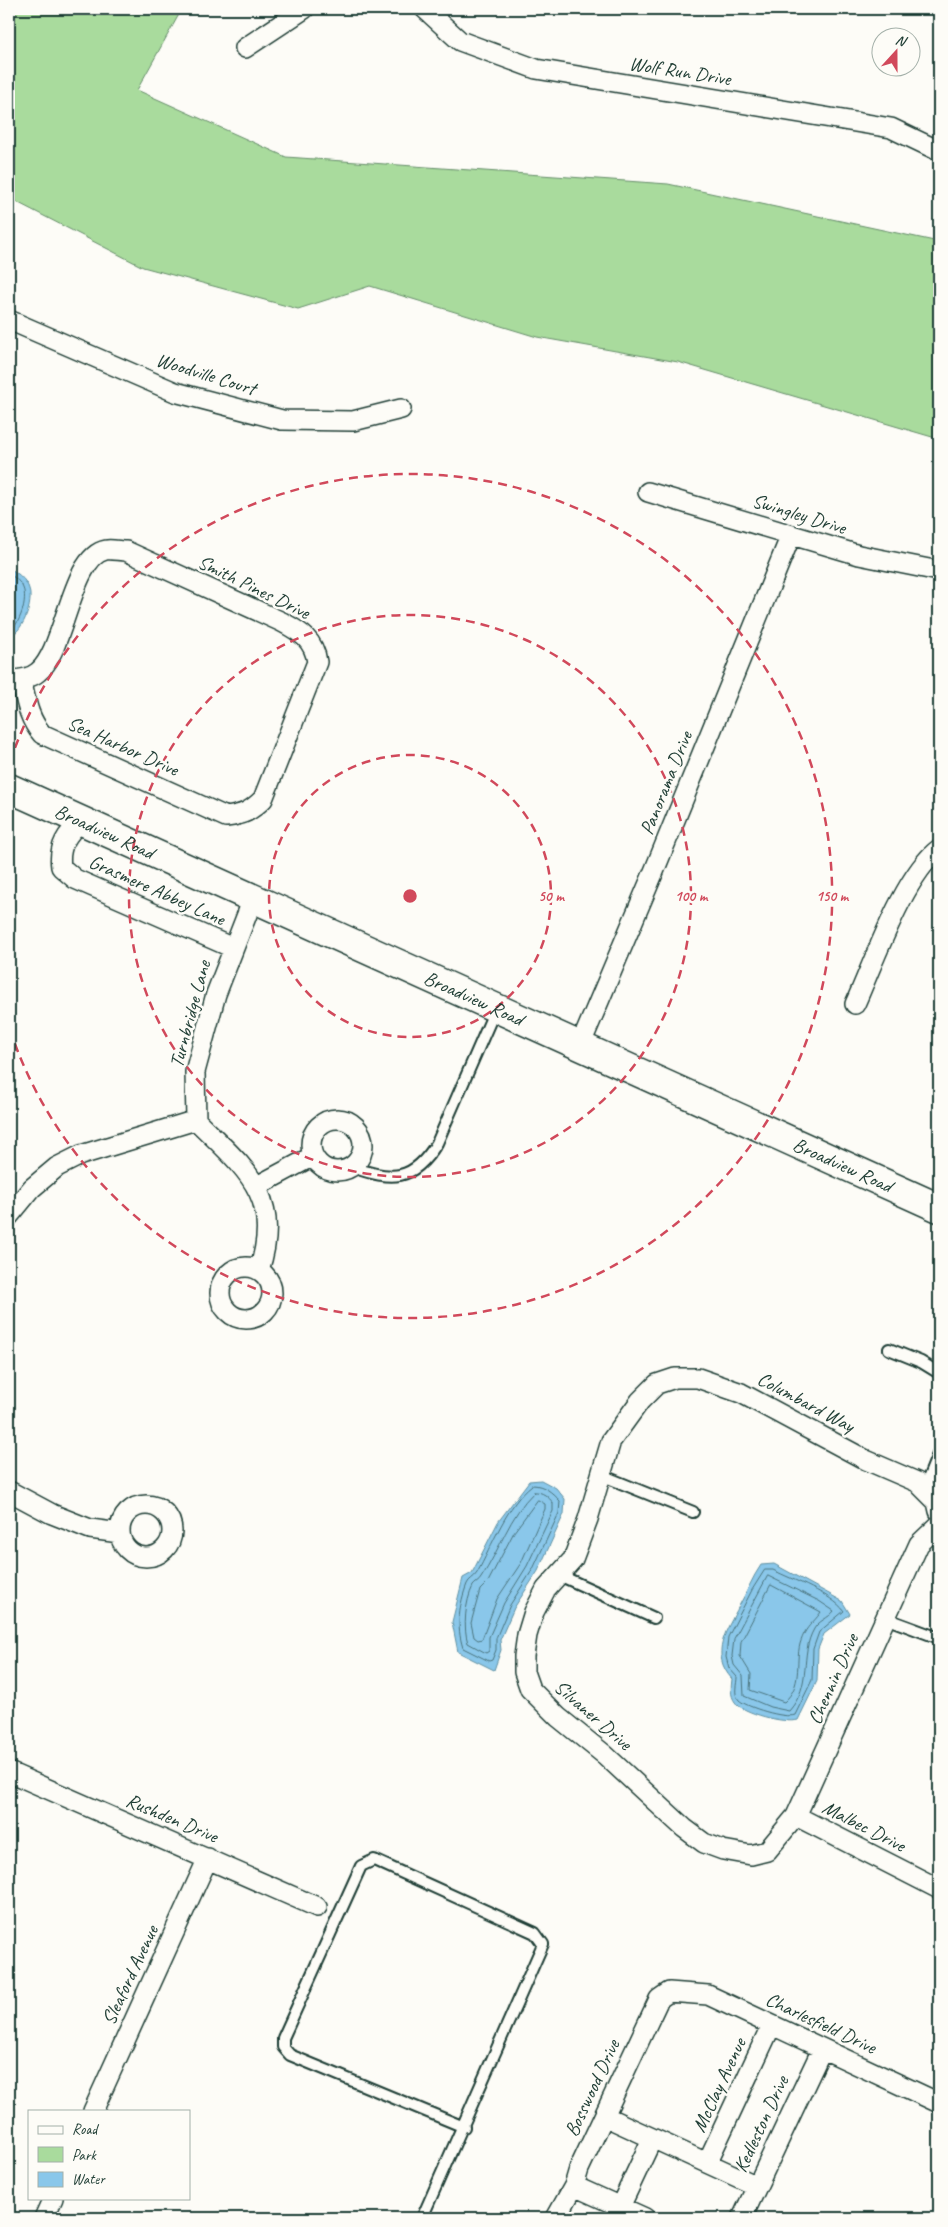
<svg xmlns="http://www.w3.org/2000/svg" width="948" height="2227" viewBox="0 0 948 2227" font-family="Caveat,sans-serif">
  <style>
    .green { fill: #a9db9d; stroke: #648c68 }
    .water { fill: #8ac7ea; stroke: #5f90a1 }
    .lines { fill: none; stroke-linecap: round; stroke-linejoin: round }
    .shore { stroke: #4a747d; stroke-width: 1 }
    .lane-casing { stroke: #1f3d34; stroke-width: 14 }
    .street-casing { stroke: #1f3d34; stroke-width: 22 }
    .secondary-casing { stroke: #1f3d34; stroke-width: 31 }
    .lane { stroke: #fdfcf7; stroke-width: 10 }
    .street { stroke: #fdfcf7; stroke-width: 19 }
    .secondary { stroke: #fdfcf7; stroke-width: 28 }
    .ring { fill: none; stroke: #d1495b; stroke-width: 2.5; stroke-dasharray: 9 6 }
    .labels { text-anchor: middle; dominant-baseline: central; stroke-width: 5; stroke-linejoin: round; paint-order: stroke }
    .street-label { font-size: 20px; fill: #1f3d34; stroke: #fdfcf7 }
    .centre { fill: #d1495b; stroke: #fdfcf7; stroke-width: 2.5 }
    .ring-label { font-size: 15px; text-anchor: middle; font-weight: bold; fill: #d1495b; stroke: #fdfcf7; stroke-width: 5; stroke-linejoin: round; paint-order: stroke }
  </style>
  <rect width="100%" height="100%" fill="#fdfcf7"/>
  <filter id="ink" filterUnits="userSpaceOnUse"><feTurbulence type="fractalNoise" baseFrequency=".02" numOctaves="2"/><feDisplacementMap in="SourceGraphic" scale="10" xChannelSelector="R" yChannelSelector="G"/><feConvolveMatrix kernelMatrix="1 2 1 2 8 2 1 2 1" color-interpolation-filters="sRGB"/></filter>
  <g filter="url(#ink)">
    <path class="green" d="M9 9H182L137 90 286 157 668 184 939 242V439L678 362 537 337 370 286 298 309 143 267 9 198Z"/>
    <path class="water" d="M9 568C16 572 23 577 27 584 36 599 24 631 9 637Z
      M541 1480 556 1488 565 1499 564 1514 538 1571 514 1608 500 1640 501 1650 494 1670 458 1652 452 1622 463 1578 472 1573 498 1522 529 1481Z
      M774 1564 842 1601 850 1614 824 1634 818 1649 817 1681 798 1720C785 1724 742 1713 735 1702 730 1695 731 1687 732 1679 709 1654 727 1630 739 1606 747 1592 752 1578 761 1565Z"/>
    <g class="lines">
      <path class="shore" d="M9 574C14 577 21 582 23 588 28 599 20 626 9 631
        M532 1485C544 1485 552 1492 560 1501L559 1513 533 1569 510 1605 496 1638V1650L492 1660 489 1661 463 1648C456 1626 459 1605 467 1584 469 1579 474 1578 477 1573 492 1546 507 1504 532 1485Z
        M534 1492C542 1491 549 1497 553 1503V1511L527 1566 504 1603 489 1637V1651L486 1653 468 1643C463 1628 465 1602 473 1586 475 1583 479 1582 481 1578 500 1550 509 1516 534 1492Z
        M538 1500 545 1504V1509L521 1563 497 1599 482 1639 478 1640 474 1637 471 1623 480 1590 488 1582 514 1532Z
        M765 1570H773C793 1580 832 1594 844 1611L819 1632 813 1649 812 1680 795 1715C785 1719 746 1707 739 1700 733 1694 737 1684 737 1677L729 1668 726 1657 728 1637 752 1590Z
        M768 1576 819 1601 834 1611C829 1618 818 1621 814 1629 799 1655 813 1684 789 1711L770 1707 744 1696 743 1676 734 1665 732 1656 734 1639Z
        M771 1585 821 1612C812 1625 806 1625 800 1644 795 1664 803 1685 784 1702L750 1690 751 1674 740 1656 741 1642Z"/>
      <g class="lane-casing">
        <path id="lane" d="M352 1167C392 1181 413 1182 437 1143L495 1010
          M889 1349 921 1362 939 1373
          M601 1475 693 1512
          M924 1489 939 1452
          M559 1575 654 1618
          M885 1618 939 1638
          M422 2218 543 1944 535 1933 374 1860 361 1866 283 2038V2047L290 2055 464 2127"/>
      </g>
      <g class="street-casing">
        <path id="street" d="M425 9 460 41 536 69 891 128 939 151
          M245 48 304 9
          M9 320 175 392 282 420 353 421 401 409
          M648 492 859 555 939 571
          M9 680C18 680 30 679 38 672 65 651 71 556 106 550 112 549 120 551 126 551L282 622C301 632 314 640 317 662L263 799C251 811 243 815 226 817L42 734C28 718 26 700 21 679
          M82 820C67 834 58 846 61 867L75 879 233 948
          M253 899 216 994 195 1072 196 1120C244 1168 284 1195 259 1270
          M855 1004C874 962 904 875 939 849
          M580 1046 655 869 791 535
          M311 1145a26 26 0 1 1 52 0a26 26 0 1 1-52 0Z
          M257 1186 313 1156
          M9 1216 32 1188 57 1167 81 1155 196 1120
          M220 1293a26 26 0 1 1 52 0a26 26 0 1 1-52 0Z
          M9 1491 52 1514 90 1529 120 1533
          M120 1531a26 26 0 1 1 52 0a26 26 0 1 1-52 0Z
          M939 1511 937 1502 917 1482 866 1460 741 1393 698 1378H675L657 1384 640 1401 611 1441 588 1519 573 1559 546 1589 534 1612 527 1635 524 1656V1672L530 1689 558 1717 605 1755 684 1828 704 1843 723 1850 751 1855 767 1851 796 1816 919 1544 939 1525
          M9 1772 317 1907
          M796 1816 939 1889
          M93 2111 208 1858
          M604 2116 757 2186
          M707 2163 771 2026
          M574 2186 645 2218
          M620 2207 652 2139
          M44 2218 53 2198
          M556 2218 574 2186 579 2169 659 1999 669 1992 708 1995 939 2103
          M742 2218 822 2049"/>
      </g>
      <g class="secondary-casing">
        <g id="secondary">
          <path id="s1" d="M9 788 939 1208"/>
        </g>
      </g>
      <use href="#lane" class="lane"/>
      <use href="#street" class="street"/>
      <use href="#secondary" class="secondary"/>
    </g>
  </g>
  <g class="ring">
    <circle cx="410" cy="896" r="141"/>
    <circle cx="410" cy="896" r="281"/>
    <path d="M10 762A422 422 0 1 1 10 1030"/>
  </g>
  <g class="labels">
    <g class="street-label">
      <text transform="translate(680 71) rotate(9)">Wolf Run Drive</text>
      <text transform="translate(206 374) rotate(17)">Woodville Court</text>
      <text transform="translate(799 514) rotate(17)">Swingley Drive</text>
      <text transform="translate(254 587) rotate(26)">Smith Pines Drive</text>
      <text transform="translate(123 746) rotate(24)">Sea Harbor Drive</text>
      <text transform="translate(666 783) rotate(-68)">Panorama Drive</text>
      <text stroke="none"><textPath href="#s1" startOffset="105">Broadview Road</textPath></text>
      <text transform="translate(157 890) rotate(24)">Grasmere Abbey Lane</text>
      <text stroke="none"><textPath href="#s1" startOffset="510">Broadview Road</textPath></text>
      <text transform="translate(190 1014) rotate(-75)">Turnbridge Lane</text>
      <text stroke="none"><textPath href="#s1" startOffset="915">Broadview Road</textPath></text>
      <text transform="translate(806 1402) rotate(28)">Columbard Way</text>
      <text transform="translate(833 1679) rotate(-66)">Chennin Drive</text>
      <text transform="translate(593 1715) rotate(41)">Silvaner Drive</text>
      <text transform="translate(172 1818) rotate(23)">Rushden Drive</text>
      <text transform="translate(864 1826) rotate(27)">Malbec Drive</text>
      <text transform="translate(130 1975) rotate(-65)">Sleaford Avenue</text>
      <text transform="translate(821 2023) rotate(25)">Charlesfield Drive</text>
      <text transform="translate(719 2085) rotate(-65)">McClay Avenue</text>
      <text transform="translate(592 2088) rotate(-65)">Bosswood Drive</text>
      <text transform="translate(761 2124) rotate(-65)">Kedleston Drive</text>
    </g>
  </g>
  <circle cx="410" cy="896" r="8" class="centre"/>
  <g class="ring-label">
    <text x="551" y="901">50 m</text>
    <text x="691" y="901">100 m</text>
    <text x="832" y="901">150 m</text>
  </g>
  <rect width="948" height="2227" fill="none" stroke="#fdfcf7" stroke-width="30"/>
  <rect x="15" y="15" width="918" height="2197" fill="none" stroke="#1f3d34" stroke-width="2" filter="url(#ink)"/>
  <rect x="28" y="2110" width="162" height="90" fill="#fdfcf7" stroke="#a4b0a9"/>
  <rect x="38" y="2126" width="25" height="8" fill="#fdfcf7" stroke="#a4b0a9"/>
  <text x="72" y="2134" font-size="15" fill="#1f3d34">Road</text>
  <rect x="38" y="2147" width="25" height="15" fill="#a9db9d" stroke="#a4b0a9"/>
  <text x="72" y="2160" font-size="15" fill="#1f3d34">Park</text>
  <rect x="38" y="2172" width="25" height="15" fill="#8ac7ea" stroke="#a4b0a9"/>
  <text x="72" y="2184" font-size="15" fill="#1f3d34">Water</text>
  <g transform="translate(896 52) rotate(21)"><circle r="24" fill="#fdfcf7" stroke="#a4b0a9"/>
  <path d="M0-4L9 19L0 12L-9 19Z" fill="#d1495b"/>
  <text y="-8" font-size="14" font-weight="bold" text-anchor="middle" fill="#1f3d34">N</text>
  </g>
</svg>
